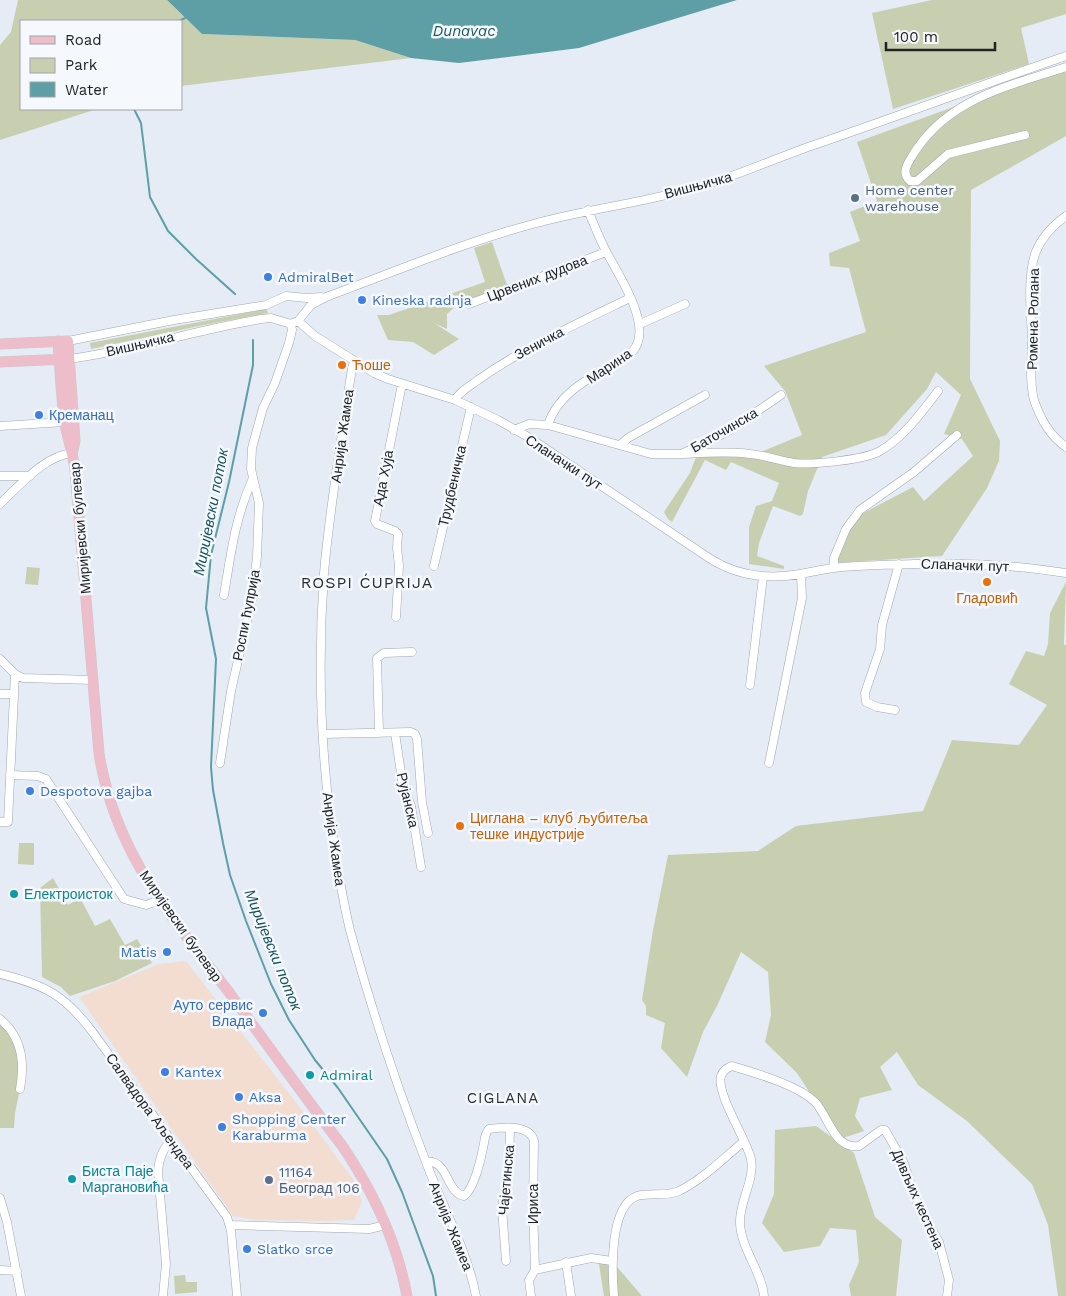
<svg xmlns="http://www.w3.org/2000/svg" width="1066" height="1296" viewBox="0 0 1066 1296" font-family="'Work Sans',sans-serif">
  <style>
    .commercial { fill: #f3ddd0 }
    .green { fill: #c8cfb0 }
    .water { fill: #5d9fa5 }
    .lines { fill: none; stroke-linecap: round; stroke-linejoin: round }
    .stream { stroke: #5d9fa5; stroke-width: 2 }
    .minor-casing { stroke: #a0a7af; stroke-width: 9 }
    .major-casing { stroke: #c9cacb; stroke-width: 11 }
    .minor { stroke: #fff; stroke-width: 8 }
    .major { stroke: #edbec9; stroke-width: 10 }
    .service-dot { fill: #5c6f8a; stroke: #f5f9fe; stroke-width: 2 }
    .shop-dot { fill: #3f7fe0; stroke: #f5f9fe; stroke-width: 2 }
    .food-dot { fill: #e8710a; stroke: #f5f9fe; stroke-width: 2 }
    .culture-dot { fill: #0f9aa8; stroke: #f5f9fe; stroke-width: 2 }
    .labels { text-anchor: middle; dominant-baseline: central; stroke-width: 5; stroke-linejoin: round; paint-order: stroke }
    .street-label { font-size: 14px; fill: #202326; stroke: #f5f9fe }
    .service-label { font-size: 14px; fill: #4e5e75; stroke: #f5f9fe; text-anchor: start }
    .shop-label { font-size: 14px; fill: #366cbe; stroke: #f5f9fe; text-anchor: start }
    .food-label { font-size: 14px; fill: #c56008; stroke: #f5f9fe; text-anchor: start }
    .culture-label { font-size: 14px; fill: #0d838f; stroke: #f5f9fe; text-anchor: start }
    .water-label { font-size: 15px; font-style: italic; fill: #1a5459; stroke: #f5f9fe }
    .neighbourhood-label { font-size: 15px; letter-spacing: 1px; fill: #282e34; stroke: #f5f9fe }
    .quarter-label { font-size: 16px; letter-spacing: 1px; fill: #282e34; stroke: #f5f9fe }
  </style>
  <rect width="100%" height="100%" fill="#e5ecf5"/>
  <path class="commercial" d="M186 961 305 1114 355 1182 362 1202 354 1220 327 1221 255 1220 233 1216 79 997 159 964Z"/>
  <path class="green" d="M18 0H167L202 34 355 40 411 58 181 86V21H21V109H97L0 140V45L11 32Z
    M932 0H1066V14L1021 28 1029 64 893 109 872 13Z
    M1066 66V136L971 190 970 379 1000 441 999 461 987 488 942 556 833 563 852 519 913 487 924 501 973 456 962 439 944 434 961 395 936 372 927 389 886 435 822 457 808 491 803 514 800 516 773 506 759 543 757 556 784 566V569L749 564V527L756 506 772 501 779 483 731 462 726 470 705 460 672 522 668 519 664 512 690 473 696 457H749L802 435 785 391 764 366 866 332 849 268 830 266 829 253 860 241 850 212 877 201 857 142Z
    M492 242 507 285 459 303 447 314V329L434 323 459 339 434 355 413 342 388 340 377 315H389L485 282 474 248Z
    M266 309 268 313 199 326 91 349 90 343Z
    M27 567 40 568 38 585 25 584Z
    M1066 582 1064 645H1066V1296H1058L1048 1225 1032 1184 967 1121 918 1085 897 1052 880 1067 892 1090 860 1098 855 1116 864 1131 840 1139 797 1073 765 1042 771 1015 768 972 741 952 717 1006 703 1032 687 1077 661 1048 665 1023 646 1015V1006L642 1000 653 930 668 855 758 851 796 826 923 811 952 740 1019 745 1047 705 1009 684 1026 651 1044 656 1048 644 1050 613Z
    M19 843H34V865L18 864Z
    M53 878 68 905 80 898 95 926 110 919 125 945 137 939 152 963 115 981 70 996 61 987 42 977 40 888Z
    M0 1019 19 1043 20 1089 15 1113 14 1128H0Z
    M816 1126 854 1153 875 1217 902 1240 896 1296H851L849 1285 859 1262 856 1230 830 1228 820 1246 784 1252 762 1223 774 1194 775 1130Z
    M598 1258 612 1261 642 1296H604Z
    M185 1275 186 1282H197V1292L175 1294 174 1276Z"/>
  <path class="water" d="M167 0H737L579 48 459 63 411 58 355 40 202 34Z"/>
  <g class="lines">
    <path class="stream" d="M179 21 185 18
      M134 109 141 123 150 197 168 231 196 259 235 294
      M253 340V365L229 482 211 555 206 608 216 659 211 767 213 790 223 843 230 875 246 921 271 984 289 1020 315 1060 338 1088 387 1159 402 1192 433 1276 436 1296"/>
    <g class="minor-casing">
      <path id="minor" d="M1025 135 948 154 917 181H910C902 174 906 166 911 158 945 99 1006 87 1066 67
        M1066 216C1052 226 1041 238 1035 254 1027 279 1031 313 1032 338 1032 358 1029 381 1034 400 1040 418 1050 436 1066 447
        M469 304 606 252
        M298 321 315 336 374 373 388 379 455 400 498 420 530 438 709 558C737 576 767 580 800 574 812 572 823 569 834 568 861 565 887 565 914 564 965 562 1015 565 1066 573
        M640 324 685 304
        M68 341 174 320 266 305 286 296 307 298 321 297
        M69 359C134 350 197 330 261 319L271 318 291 324 298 321 311 305 326 297C394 272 462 243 533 224 591 208 651 202 708 184 743 173 777 158 811 146 896 117 981 85 1066 56
        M354 362 352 368C342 436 330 504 324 573 317 669 321 768 337 864 341 887 345 911 351 934 372 1011 397 1087 426 1162 442 1206 467 1249 476 1296
        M455 400C460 391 470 386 478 380 525 347 578 323 630 298
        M548 425 651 454H681L727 432 781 395
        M0 426 65 422
        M514 430 529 424 548 425C559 388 602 373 631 353 656 330 619 276 607 253 600 240 594 225 588 210
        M620 445 628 438 705 395
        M681 454C704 453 727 451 750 454 765 455 779 461 794 463 813 465 864 460 880 451 903 438 922 412 938 391
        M0 476H30
        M0 504C19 486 45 455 73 453
        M434 566 471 407
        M834 568V558L846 529 860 510 914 472 957 435
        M224 595C231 553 235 518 253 478
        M396 617 399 566 397 548 398 534 395 531 377 524 375 521 402 384
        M0 659 15 674 23 678 93 680
        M750 685 763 577
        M0 694H13
        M895 710 877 707 866 702 865 693 880 649 882 625 899 564
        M379 733 377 658 384 653 412 652
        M395 733 403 786 411 806 421 867
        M323 734 411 732 415 734 417 739 422 802 428 833
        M220 763 231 691 252 599 257 557 259 503 251 469 252 448 263 408 275 383 289 343 292 330 291 324
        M769 763 802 598 801 574
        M10 775 38 776 46 779 124 899 146 905 160 900
        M0 822H8L15 674
        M0 974C46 985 66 996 94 1034L227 1217 231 1231 237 1296
        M0 1019C22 1037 25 1063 20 1089
        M426 1162C448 1158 446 1193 464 1196 474 1189 481 1159 483 1148 485 1141 484 1134 489 1129 503 1127 530 1124 534 1141L533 1206 535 1270 529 1280 531 1296
        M0 1198 7 1222 21 1296
        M230 1225 369 1229 386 1225
        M506 1261 502 1208 509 1165 510 1128
        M566 1262 571 1296
        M0 1270 17 1271
        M535 1270 591 1258 612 1261
        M163 1296 166 1264 158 1171C159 1159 162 1149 171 1141
        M614 1296C612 1272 609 1206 637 1196 651 1192 666 1197 679 1191 703 1179 723 1159 743 1142
        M764 1296C762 1272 741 1249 740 1223 739 1202 755 1180 751 1159 747 1140 716 1094 721 1076 723 1070 727 1068 732 1066 755 1073 798 1085 815 1102 828 1115 834 1150 859 1146L881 1130H885L903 1161 919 1208 939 1242 949 1280 947 1296"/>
    </g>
    <g class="major-casing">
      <path id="major" d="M58 341C60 369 61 397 65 424 68 440 73 454 75 470L99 753C114 851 170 915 228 991 266 1043 304 1096 343 1147 374 1193 397 1242 407 1296
        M0 344 68 341 75 441 73 450
        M0 362 66 359"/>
    </g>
    <use href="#minor" class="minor"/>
    <use href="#major" class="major"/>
  </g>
  <g class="service-dot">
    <circle cx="855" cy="198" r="5"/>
    <circle cx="269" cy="1180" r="5"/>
  </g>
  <g class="shop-dot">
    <circle cx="268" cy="277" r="5"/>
    <circle cx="362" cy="300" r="5"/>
    <circle cx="39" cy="415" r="5"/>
    <circle cx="30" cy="791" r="5"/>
    <circle cx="167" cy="952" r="5"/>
    <circle cx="263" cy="1013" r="5"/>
    <circle cx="165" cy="1072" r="5"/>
    <circle cx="239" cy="1097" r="5"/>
    <circle cx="222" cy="1127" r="5"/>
    <circle cx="247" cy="1249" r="5"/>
  </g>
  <g class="food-dot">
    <circle cx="342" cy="365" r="5"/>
    <circle cx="987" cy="582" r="5"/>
    <circle cx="460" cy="826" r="5"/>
  </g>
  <g class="culture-dot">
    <circle cx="14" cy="894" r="5"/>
    <circle cx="310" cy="1075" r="5"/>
    <circle cx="72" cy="1179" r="5"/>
  </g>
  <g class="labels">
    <g class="street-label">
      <text transform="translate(698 185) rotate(-15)">Вишњичка</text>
      <text transform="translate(537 278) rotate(-21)">Црвених дудова</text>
      <text transform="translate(1033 319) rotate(-89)">Ромена Ролана</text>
      <text transform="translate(539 343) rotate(-28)">Зеничка</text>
      <text transform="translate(140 344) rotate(-13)">Вишњичка</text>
      <text transform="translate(609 366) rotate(-34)">Марина</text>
      <text transform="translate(724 430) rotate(-30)">Баточинска</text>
      <text transform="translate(342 436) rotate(-82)">Анрија Жамеа</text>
      <text transform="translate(564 462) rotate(33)">Сланачки пут</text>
      <text transform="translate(383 478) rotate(-79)">Ада Хуја</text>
      <text transform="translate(452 486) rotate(-77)">Трудбеничка</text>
      <text transform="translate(80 528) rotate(-95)">Миријевски булевар</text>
      <text transform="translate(965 565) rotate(2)">Сланачки пут</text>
      <text transform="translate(246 615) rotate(-79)">Роспи ћуприја</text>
      <text transform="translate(408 800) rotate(77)">Рујанска</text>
      <text transform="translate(334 839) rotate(82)">Анрија Жамеа</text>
      <text transform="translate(181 926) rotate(55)">Миријевски булевар</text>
      <text transform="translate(150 1111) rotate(54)">Салвадора Аљендеа</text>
      <text transform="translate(506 1180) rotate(-85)">Чајетинска</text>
      <text transform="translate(918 1199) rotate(66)">Дивљих кестена</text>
      <text transform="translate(533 1204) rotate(-90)">Ириса</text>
      <text transform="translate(451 1226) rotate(68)">Анрија Жамеа</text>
    </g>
    <g class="service-label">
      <text x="865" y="190">Home center<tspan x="865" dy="16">warehouse</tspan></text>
      <text x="279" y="1172">11164<tspan x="279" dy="16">Београд 106</tspan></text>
    </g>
    <g class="shop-label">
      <text x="278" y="277">AdmiralBet</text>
      <text x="372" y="300">Kineska radnja</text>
      <text x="49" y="415">Креманац</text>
      <text x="40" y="791">Despotova gajba</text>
      <text x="157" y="952" text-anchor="end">Matis</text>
      <text x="253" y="1005" text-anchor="end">Ауто сервис<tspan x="253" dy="16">Влада</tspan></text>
      <text x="175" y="1072">Kantex</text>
      <text x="249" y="1097">Aksa</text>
      <text x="232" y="1119">Shopping Center<tspan x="232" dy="16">Karaburma</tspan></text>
      <text x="257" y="1249">Slatko srce</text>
    </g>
    <g class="food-label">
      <text x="352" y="365">Ћоше</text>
      <text x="987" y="598" text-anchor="middle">Гладовић</text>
      <text x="470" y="818">Циглана – клуб љубитеља<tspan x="470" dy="16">тешке индустрије</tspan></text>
    </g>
    <g class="culture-label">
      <text x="24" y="894">Електроисток</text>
      <text x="320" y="1075">Admiral</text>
      <text x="82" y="1171">Биста Паје<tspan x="82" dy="16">Маргановића</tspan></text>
    </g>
    <g class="water-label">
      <text x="464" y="31">Dunavac</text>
      <text transform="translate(211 512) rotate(-79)">Миријевски поток</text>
      <text transform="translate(273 950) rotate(68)">Миријевски поток</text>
    </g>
    <g class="neighbourhood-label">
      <text x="503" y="1098">CIGLANA</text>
    </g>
    <g class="quarter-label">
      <text x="367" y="582">ROSPI ĆUPRIJA</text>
    </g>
  </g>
  <rect x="20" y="20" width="162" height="90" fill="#f5f9fe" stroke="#a0a3a8"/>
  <rect x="30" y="36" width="25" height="8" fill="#edbec9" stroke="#a0a3a8"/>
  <text x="65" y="45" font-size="15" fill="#202326">Road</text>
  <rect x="30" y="58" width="25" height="15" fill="#c8cfb0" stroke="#a0a3a8"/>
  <text x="65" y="70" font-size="15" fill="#202326">Park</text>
  <rect x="30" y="82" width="25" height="15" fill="#5d9fa5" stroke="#a0a3a8"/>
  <text x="65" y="95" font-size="15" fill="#202326">Water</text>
  <path d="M886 42v8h109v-8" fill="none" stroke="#202326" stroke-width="2.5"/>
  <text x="894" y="42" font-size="15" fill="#202326" stroke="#f5f9fe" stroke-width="4" paint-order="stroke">100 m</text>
</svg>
